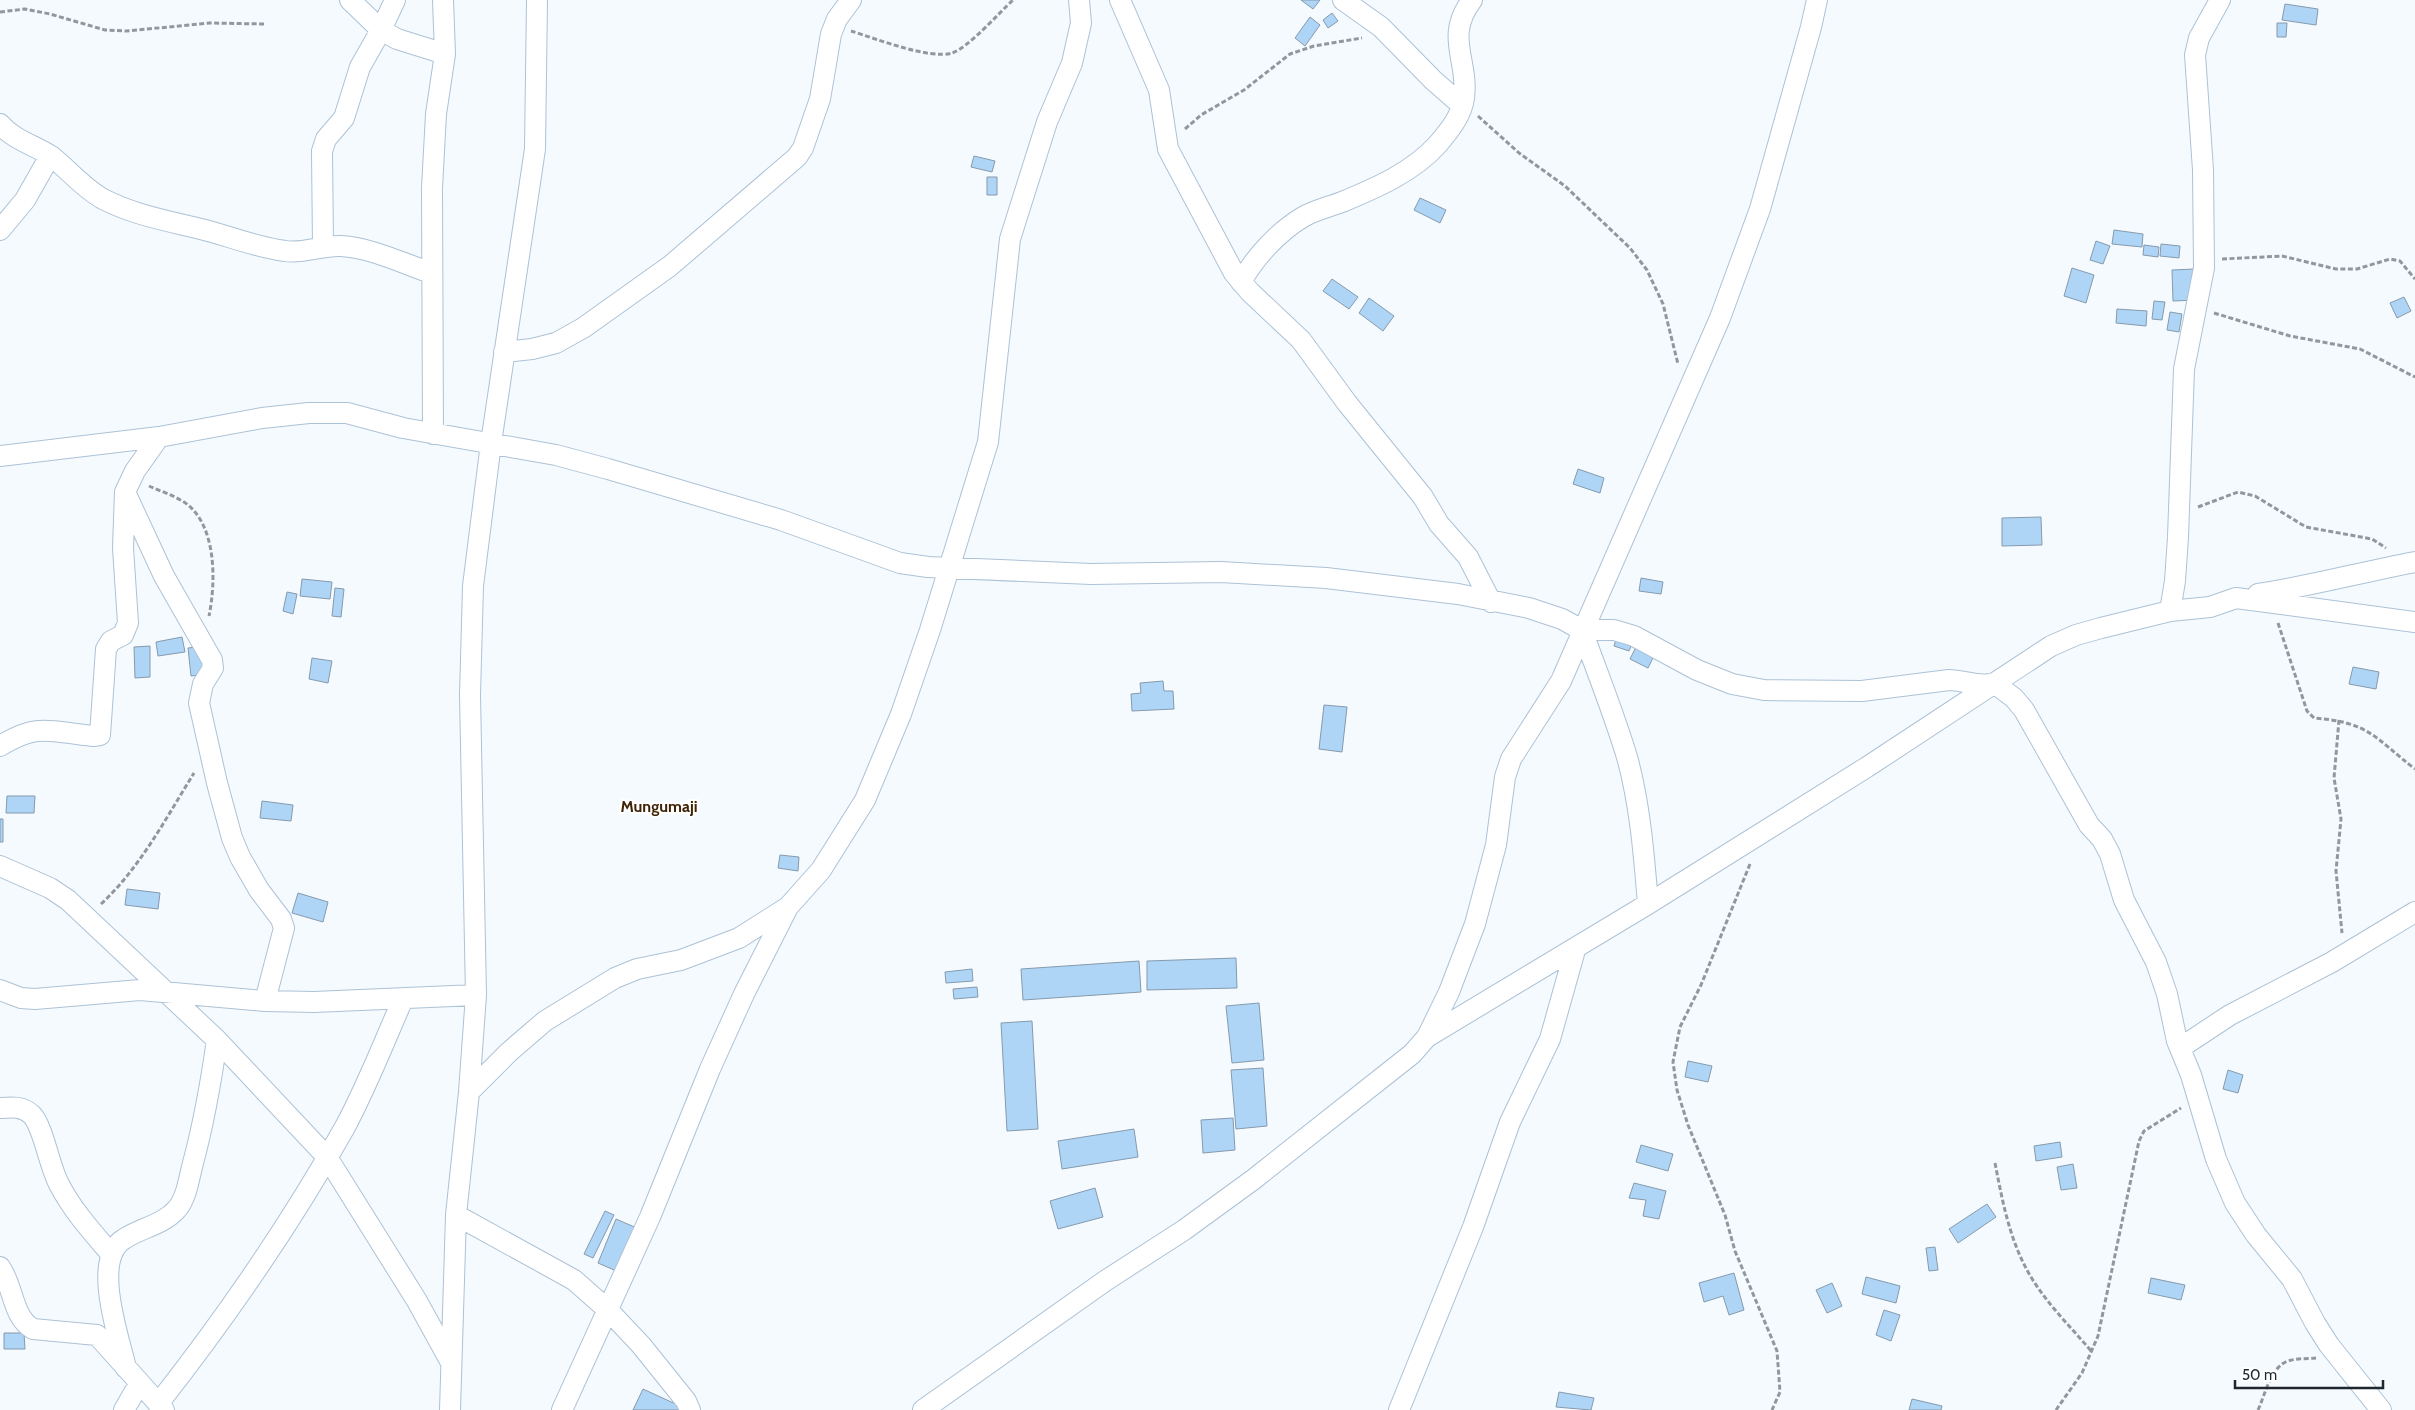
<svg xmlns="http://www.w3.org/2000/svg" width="2415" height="1410" viewBox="0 0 2415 1410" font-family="Cabin,sans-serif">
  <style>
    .building { fill: #afd5f6; stroke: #859aad }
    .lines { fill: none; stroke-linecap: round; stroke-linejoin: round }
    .minor-casing { stroke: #acc2d6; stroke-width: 22 }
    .path { stroke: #91989d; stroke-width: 3; stroke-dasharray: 5 2.5; stroke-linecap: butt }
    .minor { stroke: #fff; stroke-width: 20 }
    .labels { text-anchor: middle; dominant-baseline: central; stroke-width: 4.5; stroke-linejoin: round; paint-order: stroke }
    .quarter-label { font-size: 16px; font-weight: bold; fill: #3f2305; stroke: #fff }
  </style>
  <rect width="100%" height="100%" fill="#f5fafe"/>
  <path class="building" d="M1301 0H1320L1313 9Z
    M2285 4 2318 9 2316 25 2282 20Z
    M1332 13 1338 21 1328 28 1323 20Z
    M1310 17 1320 25 1305 46 1295 38Z
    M2277 23H2287L2286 37H2277Z
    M974 156 995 161 992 172 971 167Z
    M987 177H997V195H987Z
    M1420 198 1446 210 1440 223 1414 210Z
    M2114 230 2143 234 2142 247 2112 244Z
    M2096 241 2110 246 2103 264 2090 260Z
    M2161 244 2180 246 2179 258 2160 256Z
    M2144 245 2159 247 2158 257 2143 255Z
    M2072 268 2094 275 2086 303 2064 296Z
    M2195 269 2196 300 2173 301 2172 270Z
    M1332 279 1358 297 1349 309 1323 291Z
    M2404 297 2411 311 2397 318 2390 303Z
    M1369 298 1394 316 1383 331 1359 313Z
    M2154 301 2165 302 2162 320 2152 319Z
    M2117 309 2147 311 2146 326 2116 323Z
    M2170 312 2182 314 2179 332 2167 330Z
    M1578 469 1604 478 1600 493 1573 484Z
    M2041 517 2042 545 2002 546V518Z
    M1641 578 1663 582 1661 594 1639 591Z
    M302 579 332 582 330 599 300 596Z
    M335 588 344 589 341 617 332 616Z
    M287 592 297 594 293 614 283 611Z
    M1618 633 1634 639 1629 651 1614 646Z
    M182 637 185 652 158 656 156 642Z
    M150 646V677L135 678 134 647Z
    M205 646 209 674 191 676 188 648Z
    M1636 647 1654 656 1648 668 1630 659Z
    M312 658 332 661 328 683 309 679Z
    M2353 667 2379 672 2376 689 2349 684Z
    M1163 681 1164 691H1173L1174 709 1132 711 1131 694 1141 693 1140 683Z
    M1324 705 1347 707 1342 752 1319 749Z
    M7 796H35L34 813H6Z
    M262 801 293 805 291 821 260 818Z
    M0 819H3V842H0Z
    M780 855 799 857 798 871 778 868Z
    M127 889 160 893 158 909 125 905Z
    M298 893 328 902 323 922 292 913Z
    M1236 958 1237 988 1147 990V961Z
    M1139 961 1141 992 1023 1000 1021 969Z
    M972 969 973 981 946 983 945 972Z
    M977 987 978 997 954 999 953 989Z
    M1259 1003 1264 1060 1232 1063 1226 1006Z
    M1032 1021 1038 1129 1007 1131 1001 1023Z
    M1688 1061 1712 1066 1708 1082 1685 1077Z
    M1263 1068 1267 1126 1236 1129 1231 1070Z
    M2228 1070 2243 1075 2238 1093 2223 1089Z
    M1233 1118 1235 1150 1203 1153 1201 1120Z
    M1134 1129 1138 1157 1062 1169 1058 1141Z
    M2060 1142 2062 1157 2036 1161 2034 1146Z
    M1641 1145 1673 1154 1668 1171 1636 1162Z
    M2073 1164 2077 1188 2061 1190 2057 1167Z
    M1634 1183 1666 1191 1659 1219 1643 1216 1646 1200 1629 1198Z
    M1095 1188 1103 1217 1058 1229 1050 1201Z
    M1987 1204 1996 1217 1958 1243 1949 1229Z
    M605 1211 614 1215 593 1258 584 1254Z
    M616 1219 639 1229 621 1273 598 1263Z
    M1935 1247 1938 1270 1929 1271 1926 1248Z
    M1734 1273 1744 1310 1729 1315 1723 1296 1704 1302 1699 1283Z
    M1866 1277 1900 1286 1896 1303 1862 1294Z
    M2151 1278 2185 1285 2181 1300 2148 1293Z
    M1832 1283 1842 1306 1827 1313 1816 1290Z
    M1884 1310 1900 1315 1891 1341 1876 1335Z
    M4 1333H24L25 1349H4Z
    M643 1389 680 1406 679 1410H633Z
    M1559 1392 1594 1398 1591 1410 1556 1407Z
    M1912 1399 1942 1406 1941 1410H1909Z"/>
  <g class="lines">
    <g class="minor-casing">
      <path id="minor" d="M350 0 381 30 397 39 445 54
        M1120 0 1159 90 1168 149 1234 273 1250 292 1301 340 1347 403 1423 497 1439 524 1468 557 1491 602
        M1343 0 1381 27 1433 80 1458 102 1463 101
        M0 124C14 140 34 145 51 156 69 170 83 188 103 199 134 215 168 221 201 229 229 236 255 247 285 251 304 254 322 245 341 246 372 248 402 263 431 273
        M0 230 25 200 50 156
        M323 247 322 151 326 139 344 118 360 67 381 30 395 0
        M1241 282C1255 257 1278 232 1303 217 1315 210 1329 207 1342 202 1376 188 1413 172 1438 144 1449 131 1462 115 1464 98 1469 60 1444 37 1472 0
        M504 352 532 349 556 343 583 328 670 266 797 157 803 148 820 99 831 34 837 19 851 0
        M433 434 432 188 436 114 445 54 443 0
        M0 456 159 437 262 418 309 413H347L403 428 556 455 608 469 781 520 900 563 928 567 1091 574 1221 572 1326 578 1458 594 1529 608 1562 619 1582 630H1614L1634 636 1697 670 1732 684 1764 690 1862 691 1949 680C1964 680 1980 688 1994 683L2014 698 2024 710 2089 825 2102 839 2110 854 2124 900 2156 962 2167 994 2177 1041 2191 1075 2216 1159 2235 1203 2256 1235 2292 1279 2315 1323 2329 1345 2381 1410
        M125 492 164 576 212 660 213 668 203 684 199 703 217 783 232 838 240 857 259 890 281 919 284 928 265 1001
        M2258 594C2311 586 2362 572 2415 562
        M2170 611 2175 581 2178 537 2184 369 2204 268 2203 170 2195 55 2199 38 2220 0
        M1582 630C1597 672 1614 714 1627 757 1640 804 1644 855 1648 904
        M0 746C39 722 50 732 93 736L100 735 106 649 111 641 123 635 128 623 123 548 125 492 135 471 159 437
        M0 866 50 888 68 900 217 1040 327 1157 417 1301 450 1361
        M0 990 21 998 35 999 140 990 265 1001 314 1002 476 995
        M1427 1037 1449 992 1475 924 1496 845 1505 777 1511 759 1561 681 1720 318 1760 209 1811 27 1817 0
        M2180 1048 2230 1015 2332 962 2415 912
        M469 1092 509 1052 545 1021 615 978 637 969 681 960 739 938 788 907 821 870 865 800 901 714 930 630 988 442 1010 239 1047 122 1072 63 1081 23 1079 0
        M0 1108C12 1107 23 1106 32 1115 44 1128 49 1167 60 1186 73 1211 93 1233 111 1254
        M456 1215 574 1280 608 1310 641 1345 686 1401 690 1410
        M0 1267C14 1287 12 1317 33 1329L97 1335 164 1410
        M126 1368C119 1337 91 1259 124 1239 140 1228 163 1225 177 1209 187 1197 189 1178 193 1163 204 1122 211 1082 217 1040
        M158 1404C227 1316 290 1225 345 1127 367 1086 384 1042 403 999
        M124 1410 139 1384
        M450 1410 456 1215 469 1092 476 995 470 695 473 586 491 443 535 149 537 0
        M562 1410 650 1217 710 1069 744 994 788 907
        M923 1410 1105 1281 1184 1230 1254 1179 1412 1054 1427 1037 1648 904 1867 767 2051 646 2076 635 2101 628 2170 611 2210 607 2236 598 2415 622
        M1399 1410 1473 1227 1510 1122 1550 1039 1575 950"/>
    </g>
    <path class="path" d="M0 12 25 9 50 14 105 30 127 31 210 23 264 24
      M851 31C874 38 930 60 952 53 968 48 999 13 1013 0
      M1478 116 1519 153 1565 186 1630 248 1647 270 1663 304 1678 364
      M1185 129 1201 115 1244 90 1290 54 1314 46 1362 38
      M2222 259 2282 256 2336 269H2357L2390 259 2400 261 2415 279
      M2214 313 2290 336 2360 349 2415 377
      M149 486C160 491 173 495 184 502 217 524 216 582 209 616
      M2198 507 2238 492 2255 496 2306 527 2372 539 2386 548
      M2278 623 2307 711 2314 718C2369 722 2375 738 2415 769
      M2339 720 2334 778 2341 819 2336 871 2342 933
      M1750 864 1701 985 1680 1027 1673 1062 1677 1090 1688 1125 1725 1215 1735 1251 1777 1351 1780 1392 1772 1410
      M101 904C140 868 166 818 194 773
      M1995 1163C2002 1199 2009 1237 2027 1270 2043 1300 2070 1326 2092 1352
      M2056 1410 2082 1373 2098 1336 2139 1141 2144 1131 2181 1108
      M2258 1410C2265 1395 2271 1366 2288 1361 2297 1358 2307 1359 2316 1358"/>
    <use href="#minor" class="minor"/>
  </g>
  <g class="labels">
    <g class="quarter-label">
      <text x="659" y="806">Mungumaji</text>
    </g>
  </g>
  <path d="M2235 1380v8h148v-8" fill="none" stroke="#1e262e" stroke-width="2.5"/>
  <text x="2242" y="1380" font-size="15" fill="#1e262e" stroke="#ffffff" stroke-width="4" paint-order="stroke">50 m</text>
</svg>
